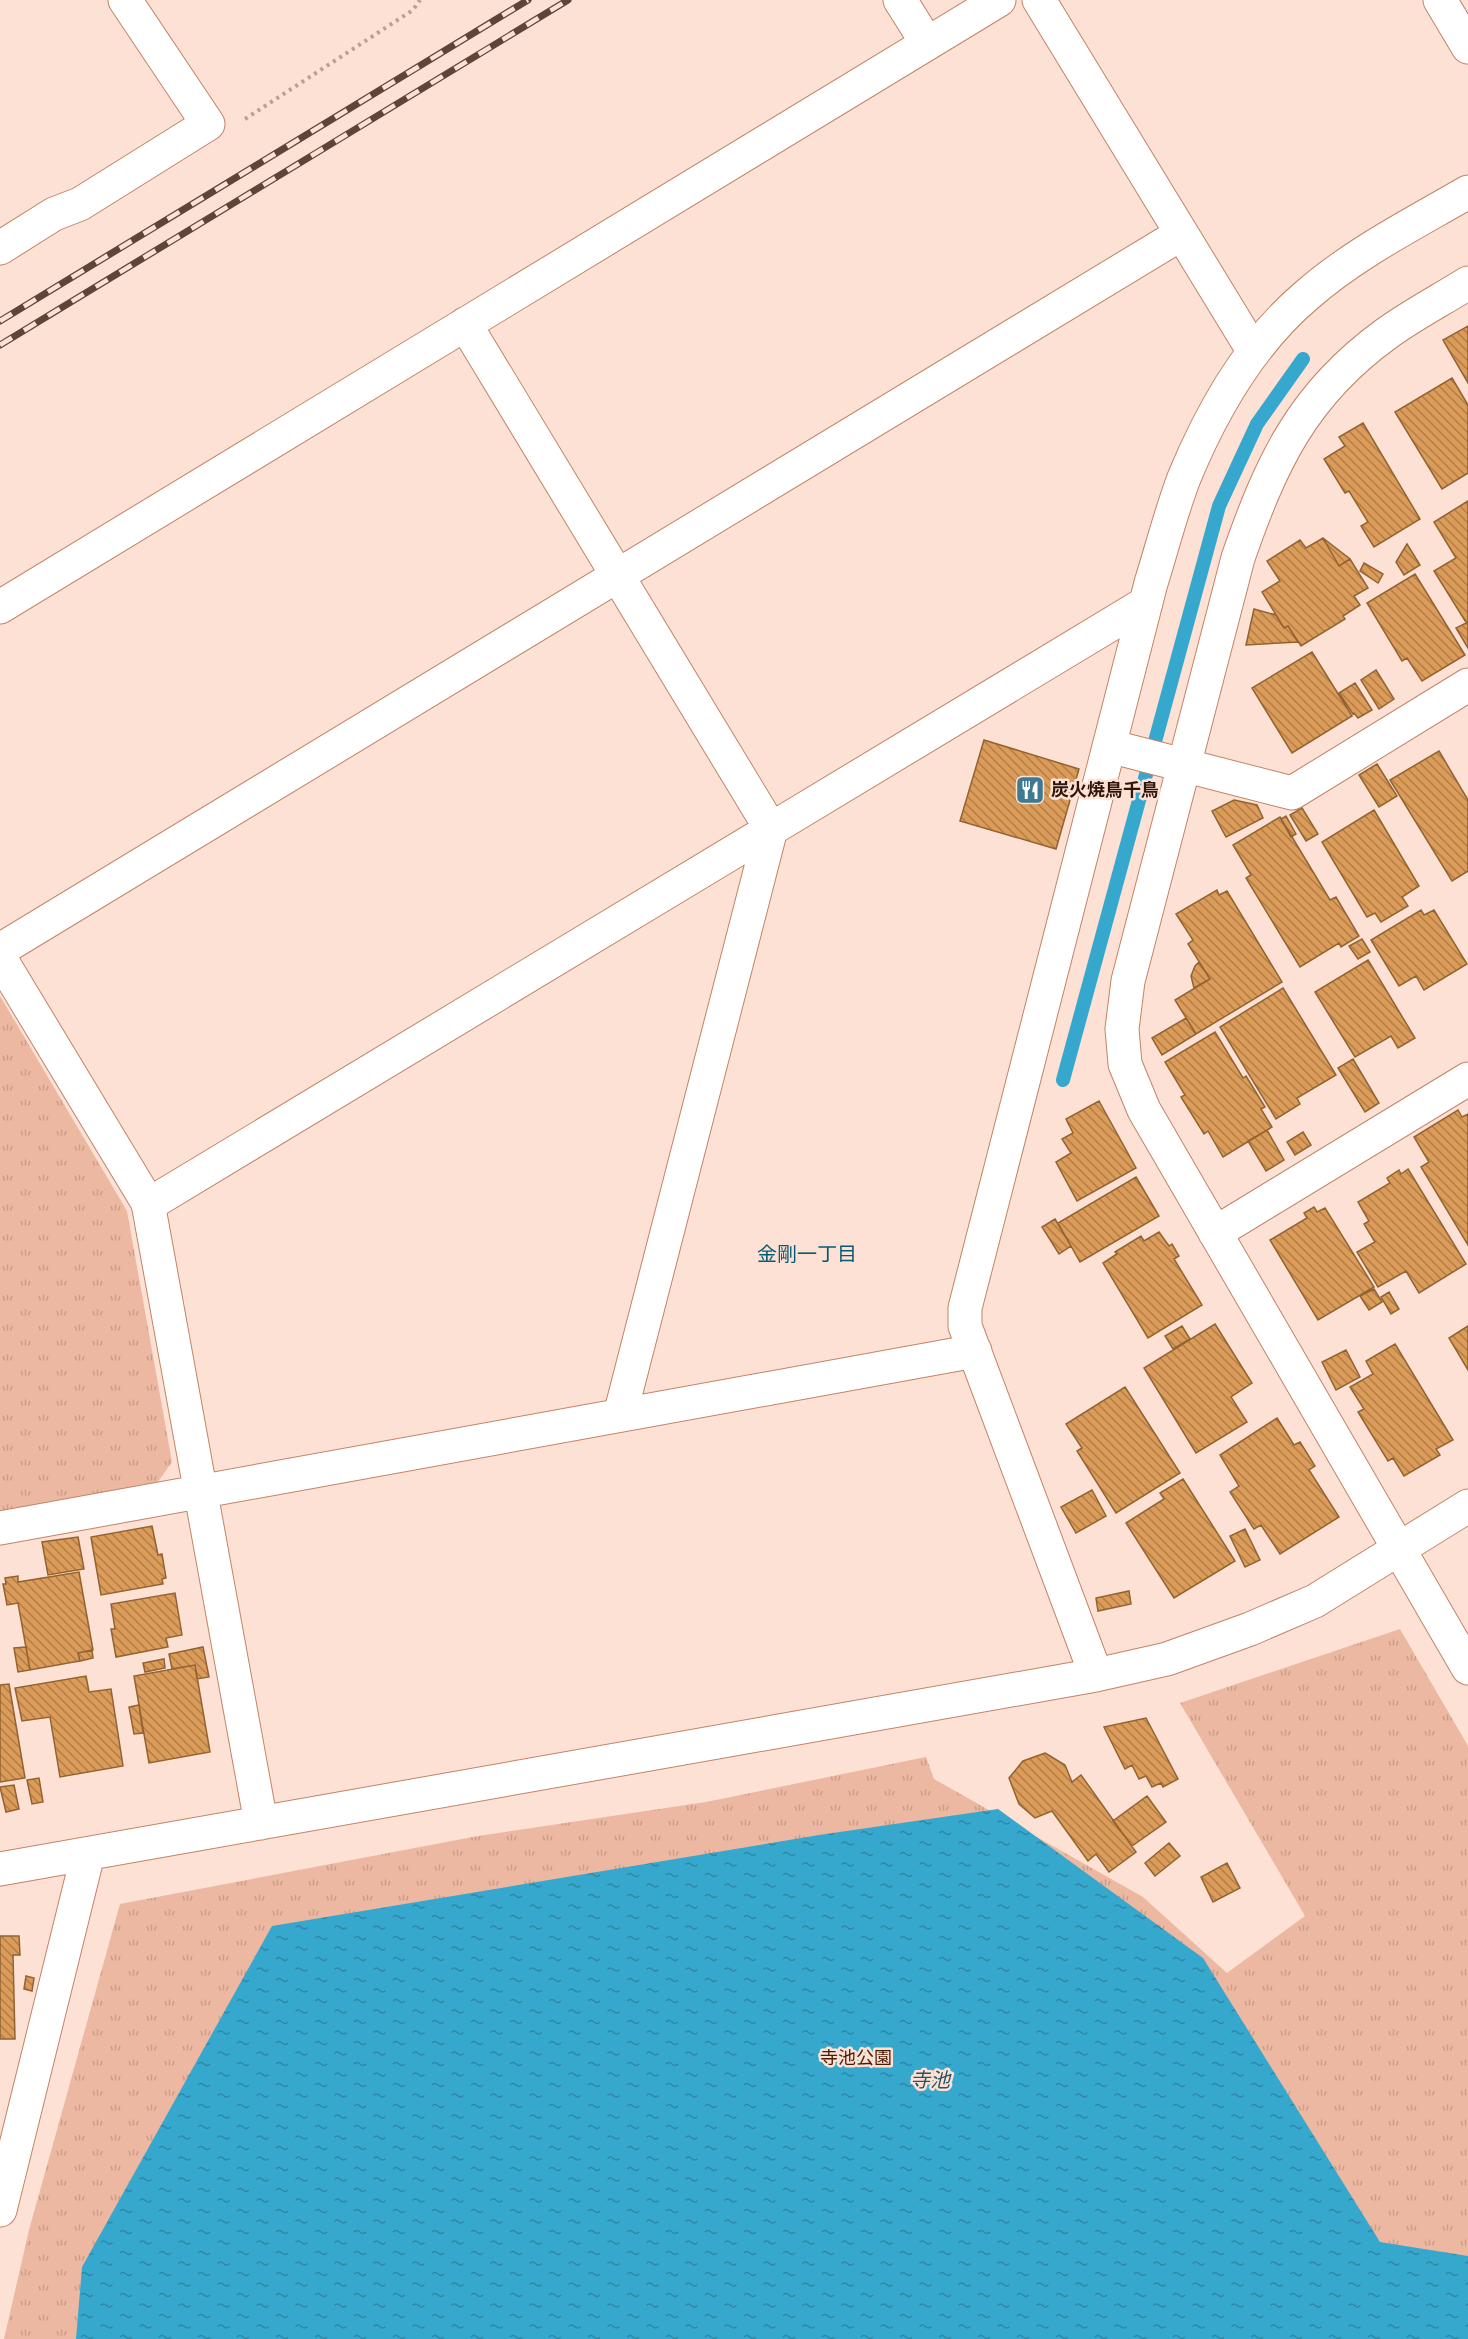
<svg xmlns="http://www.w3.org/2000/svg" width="1468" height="2339" viewBox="0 0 1468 2339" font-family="Jost,'Noto Sans JP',sans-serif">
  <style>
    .grass { fill: url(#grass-tufts) }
    .water { fill: url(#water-ripples) }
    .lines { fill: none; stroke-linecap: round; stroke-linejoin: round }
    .stream { stroke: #36a7cd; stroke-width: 14 }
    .building { fill: url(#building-back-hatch); stroke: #926331; stroke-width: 1.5 }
    .minor-casing { stroke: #c38366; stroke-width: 35 }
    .path { stroke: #ba9f92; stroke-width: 4; stroke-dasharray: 3 4.5; stroke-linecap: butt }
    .minor { stroke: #fff; stroke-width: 33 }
    .rail-casing { stroke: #5e4538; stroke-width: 7 }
    .rail { stroke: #fde1d4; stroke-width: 4.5; stroke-dasharray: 14; stroke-linecap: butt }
    .labels { text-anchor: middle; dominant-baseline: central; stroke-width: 5; stroke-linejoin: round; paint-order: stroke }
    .poi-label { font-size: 18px; font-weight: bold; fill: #2f160a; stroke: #fde1d4; text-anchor: start }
    .park-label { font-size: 18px; fill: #4d1a00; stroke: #fde1d4 }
    .neighbourhood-label { font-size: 20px; fill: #055971; stroke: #fde1d4 }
    .water-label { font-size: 20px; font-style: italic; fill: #285566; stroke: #fde1d4 }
  </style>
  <defs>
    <pattern id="grass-tufts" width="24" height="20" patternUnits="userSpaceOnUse" patternTransform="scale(1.5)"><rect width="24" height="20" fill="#edb8a1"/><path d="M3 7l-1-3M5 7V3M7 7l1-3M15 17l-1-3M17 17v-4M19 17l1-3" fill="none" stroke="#cc9d89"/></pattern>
    <pattern id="water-ripples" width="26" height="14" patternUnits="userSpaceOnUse" patternTransform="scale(1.5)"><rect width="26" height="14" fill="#36a7cd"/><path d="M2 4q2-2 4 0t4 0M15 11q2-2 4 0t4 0" fill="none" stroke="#2e87a5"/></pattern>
    <pattern id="building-back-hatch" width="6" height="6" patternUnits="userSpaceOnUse" patternTransform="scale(1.5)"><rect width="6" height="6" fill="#db9b59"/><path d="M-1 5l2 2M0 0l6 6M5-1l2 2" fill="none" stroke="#b27d48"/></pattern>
  </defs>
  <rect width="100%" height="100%" fill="#fde1d4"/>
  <path class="grass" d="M0 996 127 1211 172 1462 155 1486 3 1512 0 1510Z
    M1400 1629 1468 1746V2339H4L29 2230 120 1904 478 1836 706 1802 926 1757 934 1779 1143 1897 1227 1973 1305 1916 1180 1703Z"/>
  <path class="water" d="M998 1809 1203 1958 1380 2242 1468 2256V2339H76L82 2267 272 1926 819 1835Z"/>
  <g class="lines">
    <path class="stream" d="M1063 1080 1219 506 1257 424 1303 359"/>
  </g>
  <path class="building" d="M1468 326V383L1443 340Z
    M1452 378 1468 405V473L1442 489 1395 412Z
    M1363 423 1420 519 1374 547 1361 526 1368 522 1349 491 1345 493 1324 459 1345 446 1339 437Z
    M1468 501V624H1467L1434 571 1456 558 1434 522Z
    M1323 538 1339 566 1350 559 1368 588 1354 596 1360 605 1343 616 1345 619 1301 646 1288 626 1284 628 1262 592 1280 581 1267 561 1300 540 1306 548Z
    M1323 538 1350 559 1339 566Z
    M1407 544 1420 565 1404 575 1396 562Z
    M1364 563 1383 574 1378 583 1360 571Z
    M1415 574 1465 655 1422 681 1407 658 1402 661 1367 603Z
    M1254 609 1276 615 1284 628 1288 626 1298 642 1246 645Z
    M1466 623 1468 624V648L1456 628Z
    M1312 652 1352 716 1292 753 1252 688Z
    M1376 670 1394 699 1379 709 1361 680Z
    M1355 683 1372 710 1358 718 1354 713 1353 714 1339 693Z
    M984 740 1079 769 1056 849 960 821Z
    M1439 751 1468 800V871L1452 881 1390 780Z
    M1377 764 1397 796 1379 807 1359 775Z
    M1234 800 1257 805 1263 818 1226 837 1212 811Z
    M1302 808 1318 834 1306 841 1290 815Z
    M1374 810 1419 886 1402 897 1408 906 1381 922 1375 913 1367 917 1322 842Z
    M1286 816 1296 834 1291 837 1281 819Z
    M1280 817 1330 900 1336 897 1359 936 1341 947 1339 943 1300 967 1246 878 1251 875 1233 845Z
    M1217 890 1219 895 1227 891 1282 982 1196 1034 1175 1000 1210 979 1188 944 1193 940 1176 914Z
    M1421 910 1424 915 1434 910 1467 964 1424 990 1416 976 1399 986 1371 940Z
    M1362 939 1370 952 1358 959 1349 946Z
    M1368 960 1415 1038 1398 1048 1391 1036 1355 1057 1315 992Z
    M1199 962 1210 979 1194 988 1191 976 1195 966Z
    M1283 988 1336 1075 1297 1098 1300 1104 1276 1119 1220 1027Z
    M1186 1018 1196 1034 1162 1055 1152 1038Z
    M1215 1032 1243 1078 1246 1076 1265 1107 1261 1109 1272 1127 1223 1157 1208 1131 1204 1134 1181 1097 1185 1095 1165 1062Z
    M1353 1059 1379 1103 1365 1112 1338 1068Z
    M1099 1101 1136 1168 1077 1201 1056 1162 1071 1153 1062 1139 1073 1133 1066 1119Z
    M1458 1110 1462 1117 1468 1114V1245L1421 1167 1429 1162 1414 1137Z
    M1267 1130 1284 1160 1266 1171 1248 1141Z
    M1303 1132 1311 1145 1295 1155 1287 1142Z
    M1408 1169 1466 1264 1419 1293 1406 1271 1378 1287 1357 1252 1375 1242 1364 1224 1369 1221 1358 1202 1390 1183 1387 1178 1399 1170 1401 1174Z
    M1136 1177 1159 1216 1080 1262 1058 1223Z
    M1314 1207 1317 1212 1325 1208 1374 1287 1318 1320 1270 1240 1307 1218 1304 1213Z
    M1055 1219 1071 1246 1059 1254 1042 1227Z
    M1159 1232 1169 1246 1172 1244 1179 1256 1174 1259 1202 1305 1148 1338 1103 1263 1117 1254 1115 1252 1141 1236 1144 1241Z
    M1374 1289 1382 1302 1369 1310 1360 1296Z
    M1389 1292 1399 1309 1391 1314 1381 1297Z
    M1215 1324 1252 1383 1231 1397 1247 1422 1196 1453 1144 1368Z
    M1182 1326 1190 1339 1173 1349 1165 1336Z
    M1468 1326V1370L1449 1338Z
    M1395 1344 1453 1440 1436 1449 1440 1455 1404 1476 1393 1458 1388 1461 1358 1412 1364 1409 1350 1387 1373 1374 1366 1361Z
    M1346 1350 1360 1377 1336 1390 1322 1362Z
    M1125 1387 1180 1473 1116 1513 1077 1451 1082 1448 1066 1424Z
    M1277 1418 1294 1445 1300 1442 1315 1466 1309 1470 1339 1517 1280 1554 1261 1525 1254 1529 1230 1492 1239 1486 1220 1455Z
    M1183 1479 1235 1561 1174 1598 1126 1523 1164 1499 1160 1493Z
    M1092 1490 1106 1516 1076 1533 1061 1507Z
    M152 1526 158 1555 162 1554 166 1578 162 1579 163 1584 101 1595 91 1537Z
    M1245 1529 1260 1560 1245 1567 1230 1536Z
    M78 1537 84 1569 48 1575 42 1542Z
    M79 1572 93 1650 78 1653 80 1661 30 1670 18 1603 7 1605 3 1584H6L5 1578 18 1576V1582Z
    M1129 1591 1131 1604 1098 1611 1096 1598Z
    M175 1593 182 1635 166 1638 168 1647 116 1657 111 1629H115L111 1604Z
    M26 1647 30 1670 18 1672 14 1648Z
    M203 1647 209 1677 197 1679 195 1665 172 1669 169 1654Z
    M92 1650 93 1658 80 1661 78 1653Z
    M164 1659 165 1668 145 1672 143 1663Z
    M195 1665 210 1752 149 1763 134 1676Z
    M86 1676 89 1692 111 1689 123 1766 60 1777 50 1717 22 1721 15 1688Z
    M9 1684 25 1778 0 1782V1685Z
    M139 1705 143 1733 134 1734 129 1707Z
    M1146 1718 1178 1779 1163 1787 1161 1783 1152 1787 1146 1776 1139 1779 1132 1765 1125 1769 1104 1727Z
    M1045 1753 1065 1765 1072 1782 1081 1775 1136 1852 1109 1872 1096 1854 1088 1861 1052 1811 1035 1818 1019 1804 1009 1778 1023 1761Z
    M39 1778 43 1802 32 1804 27 1780Z
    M14 1785 19 1809 6 1812 0 1787Z
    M1147 1796 1166 1822 1132 1846 1113 1821Z
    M1169 1843 1180 1856 1155 1876 1145 1863Z
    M1227 1863 1240 1888 1213 1902 1201 1877Z
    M0 1936H19L20 1955H13L15 2039H0Z
    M26 1976 34 1978 32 1991 24 1989Z"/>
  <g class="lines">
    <g class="minor-casing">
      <path id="minor" d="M900 0 927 43
        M1039 0 1254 352
        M1440 0 1468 47
        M0 248 54 214 80 204 208 124 125 0
        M1468 283C1441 300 1412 315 1386 334 1302 395 1271 463 1238 558L1128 981 1122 1029 1125 1064 1144 1110 1468 1668
        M465 324 771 829 620 1415
        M0 607 999 0
        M1109 746 1292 793 1468 685
        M0 950 1181 234
        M0 958 148 1203 261 1823
        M148 1205 1146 603
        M1215 1233 1468 1079
        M0 1528 975 1351
        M1096 1675 965 1326V1308L1151 583C1162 548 1171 512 1184 478 1212 410 1250 343 1307 295 1355 253 1413 224 1468 192
        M0 1869 1096 1675 1167 1659 1250 1629 1315 1601 1468 1506
        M0 2210 88 1854"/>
    </g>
    <path class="path" d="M245 119 413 10 420 0"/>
    <use href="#minor" class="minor"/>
    <g class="rail-casing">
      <path id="rail" d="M0 321 528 0
        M0 345 568 0"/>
    </g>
    <use href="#rail" class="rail"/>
  </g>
  <defs>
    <g id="restaurant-square" transform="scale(1.5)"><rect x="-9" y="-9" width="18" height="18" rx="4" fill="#3e7b92" stroke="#fde1d4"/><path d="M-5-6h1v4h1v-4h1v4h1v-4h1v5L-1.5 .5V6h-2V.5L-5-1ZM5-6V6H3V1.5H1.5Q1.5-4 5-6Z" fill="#fff"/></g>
  </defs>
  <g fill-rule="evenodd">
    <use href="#restaurant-square" x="1030" y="790"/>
  </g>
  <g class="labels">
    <g class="poi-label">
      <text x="1051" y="790">炭火焼鳥千鳥</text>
    </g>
    <g class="park-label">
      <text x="856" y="2058">寺池公園</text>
    </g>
    <g class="neighbourhood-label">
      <text x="807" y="1254">金剛一丁目</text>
    </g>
    <g class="water-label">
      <text x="930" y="2080">寺池</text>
    </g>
  </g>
</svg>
